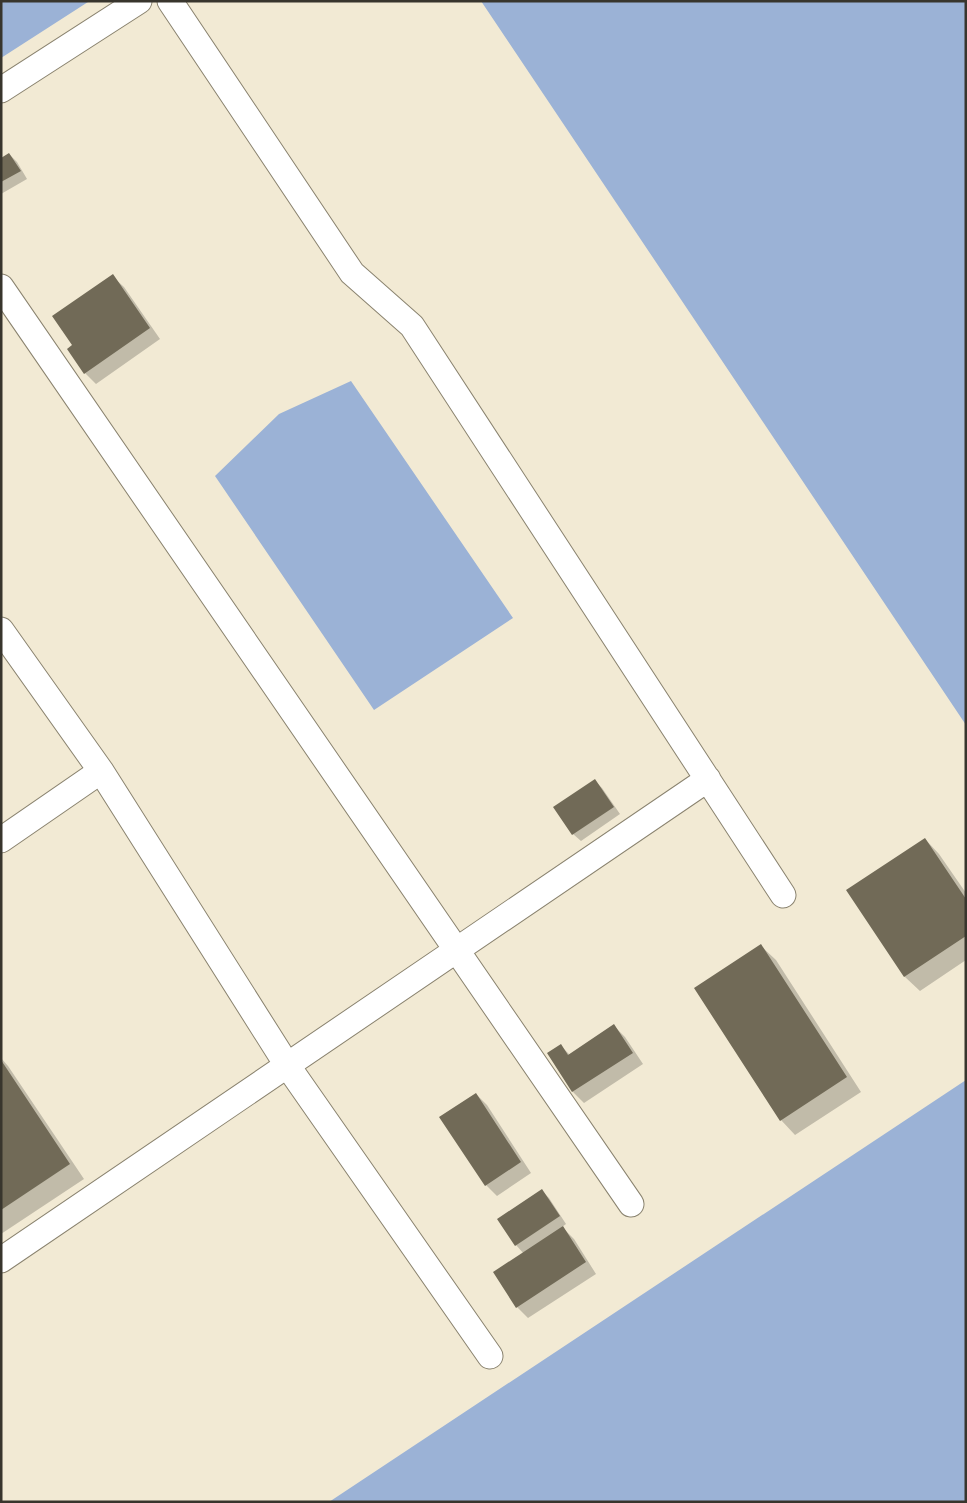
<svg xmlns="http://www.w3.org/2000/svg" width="967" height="1503" viewBox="0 0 967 1503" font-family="Raleway,sans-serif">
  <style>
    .water { fill: #9bb2d6 }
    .shadow { fill: #0003 }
    .building { fill: #716a57 }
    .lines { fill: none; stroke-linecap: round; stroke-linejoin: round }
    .minor-casing { stroke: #8a836f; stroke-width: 27 }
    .minor { stroke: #fff; stroke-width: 25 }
  </style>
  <rect width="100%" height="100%" fill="#f2ead4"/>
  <path class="water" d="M1 1H88V2L1 58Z
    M481 1H966V725Z
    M351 381 513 618 374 710 215 476 279 414Z
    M966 1080V1502H329Z"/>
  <path class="shadow" d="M9 154 17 162 27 179 1 194V159Z
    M112 276 124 287 160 339 96 384 85 373 74 345Z
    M595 781 602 788 620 814 581 841 573 834Z
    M925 839 939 854 966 893V960L920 991 905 977 848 891Z
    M761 946 776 960 861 1092 795 1135 781 1120Z
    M614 1026 625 1037 643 1064 584 1103 573 1092 549 1054 561 1046 570 1055Z
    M1 1058 8 1066 84 1179 1 1234Z
    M476 1094 487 1105 531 1173 497 1196 486 1185Z
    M542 1191 549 1198 566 1224 562 1227 574 1239 596 1274 528 1318 517 1307 524 1254 516 1245Z"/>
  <path class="building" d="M9 153 21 171 1 182V158Z
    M113 274 150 328 84 374 67 349 72 345 52 316Z
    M595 779 614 807 572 835 553 807Z
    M925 838 966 899V936L904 977 846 890Z
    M761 944 847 1077 780 1121 694 988Z
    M614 1024 633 1053 572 1092 547 1053 561 1044 568 1055Z
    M1 1060 70 1164 1 1210Z
    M476 1093 521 1162 485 1186 439 1117Z
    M542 1189 560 1216 515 1246 497 1219Z
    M563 1226 586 1262 516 1308 493 1272Z"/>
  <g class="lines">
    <g class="minor-casing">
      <path id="minor" d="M170 1 352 273 412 326 783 895
        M1 90 139 1
        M1 287 631 1204
        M1 630 101 771 287 1065 490 1356
        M1 840 101 771
        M1 1260 708 779"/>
    </g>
    <use href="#minor" class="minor"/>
  </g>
  <rect width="967" height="1503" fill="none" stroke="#38352d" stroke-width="5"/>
</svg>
